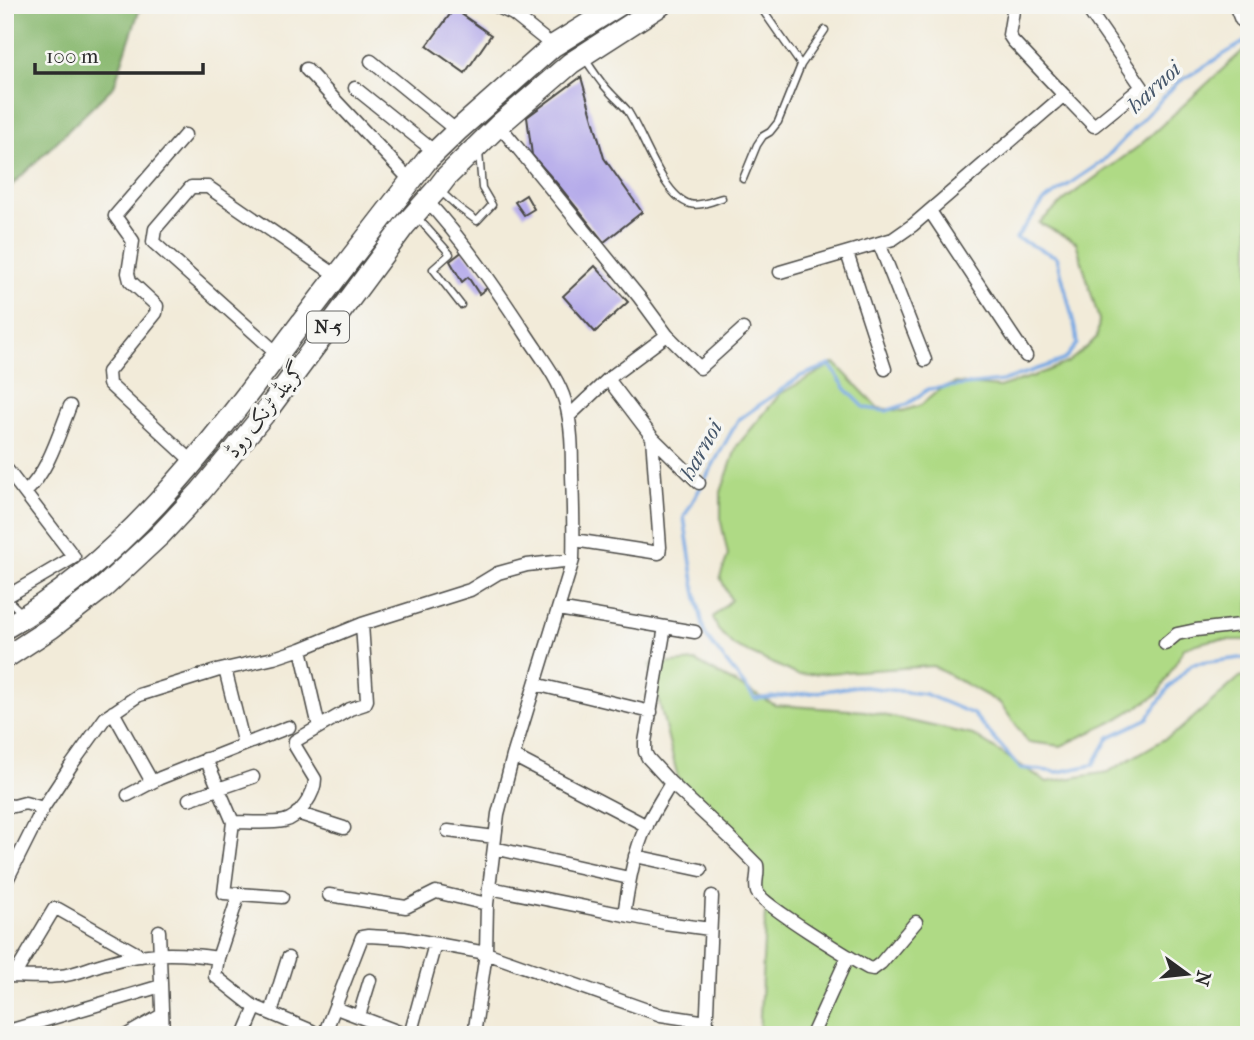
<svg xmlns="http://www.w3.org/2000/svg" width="1254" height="1040" viewBox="0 0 1254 1040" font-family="'IM FELL French Canon',Amiri,serif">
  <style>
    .green { fill: #afda85; stroke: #6d8258; stroke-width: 2 }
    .forest { fill: #8bba72; stroke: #5b724e; stroke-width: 2 }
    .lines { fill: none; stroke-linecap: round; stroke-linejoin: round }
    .stream { stroke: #79a9e3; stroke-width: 3.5 }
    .building { fill: #b6acea }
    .service-casing { stroke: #494845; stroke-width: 9 }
    .minor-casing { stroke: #494845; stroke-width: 15 }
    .trunk-casing { stroke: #494845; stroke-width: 24 }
    .service { stroke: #fff; stroke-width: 6 }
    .minor { stroke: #fff; stroke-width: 12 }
    .trunk { stroke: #fff; stroke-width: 21 }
    .labels { text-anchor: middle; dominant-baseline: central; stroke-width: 7; stroke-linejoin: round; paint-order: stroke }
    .shield { fill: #f6f6f2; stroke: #686867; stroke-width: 2 }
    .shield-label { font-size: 19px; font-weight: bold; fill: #2b2b2b }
    .street-label { font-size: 21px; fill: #2b2b2b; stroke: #f6f6f2 }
    .water-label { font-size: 23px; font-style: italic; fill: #46576b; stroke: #f6f6f2 }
  </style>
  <rect width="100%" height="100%" fill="#f6f6f2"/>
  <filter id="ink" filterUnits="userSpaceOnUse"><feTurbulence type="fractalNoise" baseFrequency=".0143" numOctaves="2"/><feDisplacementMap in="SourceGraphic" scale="14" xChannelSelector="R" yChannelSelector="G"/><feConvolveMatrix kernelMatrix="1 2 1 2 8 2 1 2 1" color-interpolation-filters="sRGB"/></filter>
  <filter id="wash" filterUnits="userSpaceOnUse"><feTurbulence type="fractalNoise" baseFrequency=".00686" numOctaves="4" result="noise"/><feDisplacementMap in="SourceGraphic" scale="28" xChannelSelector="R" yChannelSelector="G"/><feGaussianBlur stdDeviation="1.57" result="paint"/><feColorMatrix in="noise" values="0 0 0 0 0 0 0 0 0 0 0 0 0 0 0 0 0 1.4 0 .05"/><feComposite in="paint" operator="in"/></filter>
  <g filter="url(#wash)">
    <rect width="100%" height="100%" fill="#f2ebd9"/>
    <path class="green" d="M1249 45V640H1212L1185 647 1157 695 1112 722 1061 746 1028 742 1000 703 933 666 798 675 734 646 718 630 713 617 731 600 720 577 728 555 721 522V492L737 446 780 394 835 363 878 408 903 411 921 405 940 389 956 383 999 387 1034 376 1067 363 1088 346 1097 337 1099 320 1076 242 1039 223 1067 198 1139 146Z
      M695 661 775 705 865 711 973 735 1047 782 1108 772 1178 731 1240 677 1249 676V1035H759L766 903 742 844 678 778 650 665Z"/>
    <path class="forest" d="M5 5H141L114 86 7 190 5 187Z"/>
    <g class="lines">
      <path class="stream" d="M1249 39 1177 83 1102 162 1044 201 1016 238 1057 257 1075 328 1077 344 1064 360 1002 381 928 389 908 404 886 411 865 408 846 389 830 365 801 376 738 420 684 517 695 589 705 635 755 699 811 693 857 686 925 694 973 714 1020 768 1058 772 1093 765 1109 737 1147 719 1169 687 1192 664 1249 657"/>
    </g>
    <g id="blocks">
      <path class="building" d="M454 9 491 35 465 73 427 46Z
        M581 77 604 158 642 212 604 242 560 187 532 155 527 117Z
        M526 195 534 209 524 215 515 202Z
        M463 251 491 285 479 294 468 277 462 282 450 261Z
        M595 266 628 302 595 332 563 296Z"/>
    </g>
  </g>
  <g filter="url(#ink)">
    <use href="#blocks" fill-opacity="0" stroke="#494845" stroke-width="2"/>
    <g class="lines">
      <g class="service-casing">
        <path id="service" d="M759 5 801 65
          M585 59C593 70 599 81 608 90 614 97 621 103 627 110 643 133 663 197 690 204 699 207 712 201 722 198
          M743 179 757 145 763 136 770 132 778 122 801 65 825 30
          M439 190 458 207 477 221 492 205 482 188 479 152
          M418 218 450 254 433 269 461 305
          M5 597 22 613"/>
      </g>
      <g class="minor-casing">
        <path id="minor" d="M494 5 513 14 553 46
          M1235 5 1241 20
          M371 61 457 131
          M306 69 411 181
          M355 88 435 152
          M1064 95 1094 126 1142 87 1085 5
          M499 125 639 297 667 335 700 368 743 329
          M185 135 115 216 133 241 128 273 130 281 157 306 156 313 108 372 109 384 194 463
          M426 200C465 242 497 290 528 337 541 357 558 378 565 401 572 425 572 451 572 475 573 503 574 532 573 560L513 756 498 814 487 904 486 953 474 1035
          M930 211 1026 356
          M879 243 925 360
          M847 253 885 369
          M780 272 893 239 913 225 1064 95 1013 41 1009 35 1014 5
          M278 354 153 242 155 229 191 187H208L337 276
          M569 416 608 379 667 335
          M652 437 699 483
          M5 467 74 557 6 597
          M25 493C49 470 58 436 70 406
          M574 540 659 553 660 547 652 437 608 379
          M558 609 695 632
          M665 627 645 742V752L648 758 671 783 729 837 757 865C759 874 754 883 757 892 761 904 852 959 868 968L873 969 881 963 916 922
          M1165 644 1177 634 1196 630 1249 624
          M301 649 319 727
          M225 669 244 745
          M535 684 651 712
          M113 712 152 782
          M513 756 647 826
          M206 759 233 822
          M128 795 160 778 289 727
          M189 799 253 777
          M5 805 14 806 25 803 43 808
          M297 813 344 828
          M448 831 495 837
          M494 848 629 878
          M635 856 701 870
          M5 884 43 808 72 764 105 718 139 695 216 671 274 658 301 649 362 624 470 590 498 573 527 565 573 560
          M490 888 665 923 710 929
          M329 895 406 907 436 892 487 904
          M282 897 224 893 233 822C247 822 270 824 284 821 299 818 315 794 315 779L295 746V741L350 709 365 704 367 700 362 624
          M624 915C628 888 632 862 642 836 649 818 661 800 671 783
          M159 931 163 1035
          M218 958 239 894
          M5 976C23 976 41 978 59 976 75 975 90 967 106 963 142 952 180 952 218 958L215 976 253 1006 312 1031 310 1035
          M14 976 54 909H58L141 956
          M336 1008 407 1035
          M271 1013 288 958
          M359 1016 370 980
          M5 1032 161 986
          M127 1035 162 1015
          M244 1035 256 1007
          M324 1035 362 937 368 936 404 938 486 953 661 1015 707 1022
          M410 1035 435 944
          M706 1035 712 896
          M812 1035 848 956"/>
      </g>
      <g class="trunk-casing">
        <path id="trunk" d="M5 628C122 561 202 455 281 350 329 286 378 223 427 160L457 131 553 46 619 5
          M5 658 51 628 104 587 160 535 201 491 269 408 404 226 437 189 447 176 499 125 571 63 661 5"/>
      </g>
      <use href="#service" class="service"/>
      <use href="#minor" class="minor"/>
      <use href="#trunk" class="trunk"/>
    </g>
  </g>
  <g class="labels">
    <rect class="shield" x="307" y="311.5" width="42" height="31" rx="5"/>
    <g class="shield-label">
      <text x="328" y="327">N-5</text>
    </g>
    <g class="street-label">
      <text transform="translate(265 410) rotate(-52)">گرینڈ ٹرنک روڈ</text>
    </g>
    <g class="water-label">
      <text transform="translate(1154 87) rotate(-43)">harnoi</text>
      <text transform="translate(701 450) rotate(-61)">harnoi</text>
    </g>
  </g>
  <rect width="1254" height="1040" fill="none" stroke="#f6f6f2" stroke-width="28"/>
  <g transform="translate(1187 974) rotate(105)" stroke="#f6f6f2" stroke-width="5" paint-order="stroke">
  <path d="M0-5L12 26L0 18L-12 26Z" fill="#2b2b2b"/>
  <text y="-10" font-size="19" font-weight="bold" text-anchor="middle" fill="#2b2b2b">N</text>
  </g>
  <path d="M35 63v10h168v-10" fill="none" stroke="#2b2b2b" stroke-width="3.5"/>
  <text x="46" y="63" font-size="21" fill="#2b2b2b" stroke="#f6f6f2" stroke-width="5" paint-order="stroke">100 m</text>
</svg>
